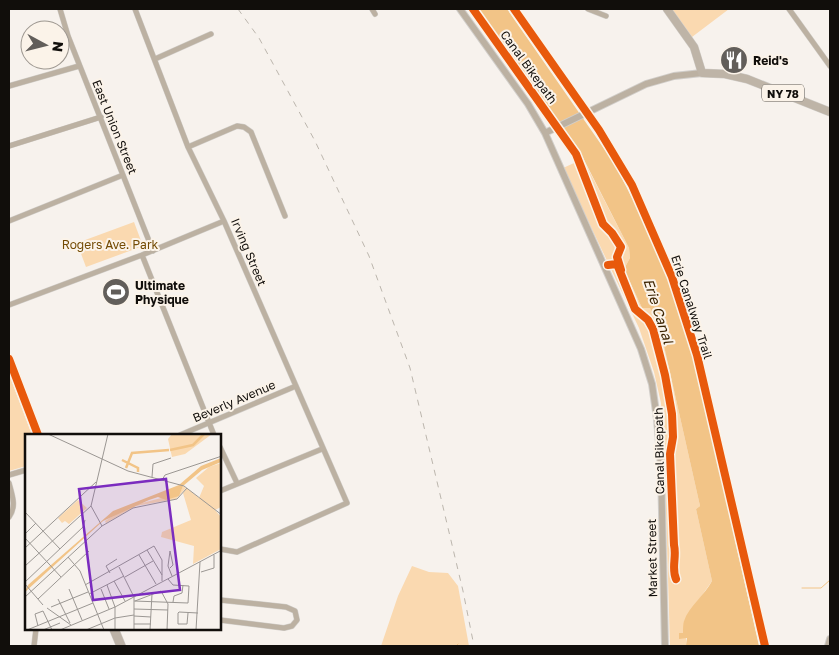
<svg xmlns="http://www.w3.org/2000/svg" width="839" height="655" viewBox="0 0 839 655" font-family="'Golos Text',sans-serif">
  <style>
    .green { fill: #fad9b0 }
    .water { fill: #f2c487 }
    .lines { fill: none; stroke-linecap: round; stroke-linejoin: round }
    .stream { stroke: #f2c487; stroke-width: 1 }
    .minor-casing { stroke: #d1ceca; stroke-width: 6 }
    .tertiary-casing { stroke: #d1ceca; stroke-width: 8 }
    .primary-casing { stroke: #d1ceca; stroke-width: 9 }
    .trunk-casing { stroke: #d1ceca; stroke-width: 10 }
    .minor { stroke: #bcb1a2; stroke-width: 5 }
    .tertiary { stroke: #bcb1a2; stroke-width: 6 }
    .primary { stroke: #beb4a7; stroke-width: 8 }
    .trunk { stroke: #bcb2a6; stroke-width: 9 }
    .rail { stroke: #bcb6ad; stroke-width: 1; stroke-dasharray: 6 6; stroke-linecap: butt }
    .cycleway-casing { stroke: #fbf3e9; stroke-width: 11 }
    .cycleway { stroke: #e8590c; stroke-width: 8 }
    .labels { text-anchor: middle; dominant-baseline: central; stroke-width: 4; stroke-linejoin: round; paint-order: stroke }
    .shield { fill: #fbf3e9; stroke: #57534e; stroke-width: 1 }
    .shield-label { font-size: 11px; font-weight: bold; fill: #110e0b }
    .poi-label { font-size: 12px; font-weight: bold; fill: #110e0b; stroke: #fbf3e9; text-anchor: start }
    .street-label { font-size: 12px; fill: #110e0b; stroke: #fbf3e9 }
    .park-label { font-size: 12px; fill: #744b04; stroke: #fbf3e9 }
    .water-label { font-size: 14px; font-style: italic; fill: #3b2300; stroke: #fbf3e9 }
    .inset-river { fill: none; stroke: #f2c487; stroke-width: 2.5 }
    .inset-road { fill: none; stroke: #9b9793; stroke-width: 1 }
    .view { fill: #7b2cbf; fill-opacity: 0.15; stroke: #7b2cbf; stroke-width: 2.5 }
    .inset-edge { fill: none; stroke: #110e0b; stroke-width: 2.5 }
  </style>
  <rect width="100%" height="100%" fill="#f7f2ed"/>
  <path class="green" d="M672 9H729L692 37Z
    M583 159 629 248 630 258 624 269 642 308H650L662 337 700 506 696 509 712 581 684 621 687 646H670L665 474 661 403 654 372 639 328 563 168Z
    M134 222 143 246 86 267 77 243Z
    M9 374 32 435H26V466L9 471Z
    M412 566 429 572 448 573 458 586 469 646H381L398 596Z"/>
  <path class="water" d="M478 9H507L614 163 647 227 673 285 694 359 759 646H686L687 638 679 639V633H683C683 629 683 624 684 621 689 606 705 595 712 581L696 509 700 506 662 337 650 308H642L624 269 630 258 629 248 578 148Z"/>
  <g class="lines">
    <path class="stream" d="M802 588H821L830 580
      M456 646 458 644"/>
    <g class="minor-casing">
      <path id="minor" d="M60 9 68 36 153 251
        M135 9 188 147 224 221 347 503 237 552 220 549
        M372 9 375 14
        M588 9 606 16
        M789 9 830 66
        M155 59 211 34
        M9 86 79 66
        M9 146 101 117
        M188 147 237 126 244 127 251 132 285 216
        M9 221 123 175
        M142 255 214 435
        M9 305 142 255 224 221
        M180 435 296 386
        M220 447 237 483
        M9 475 26 470
        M9 483C12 495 17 506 9 517
        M220 491 322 449
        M220 600 286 607 295 611 297 620 292 626 284 628 220 620
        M34 646 36 629"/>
    </g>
    <g class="tertiary-casing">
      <path id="tertiary" d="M460 9 528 104 545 133 641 349 652 384 657 419 661 467 665 646
        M545 133 646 84 674 76 702 73
        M828 646 830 639"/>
    </g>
    <g class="primary-casing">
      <path id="primary" d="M667 9 694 47 702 73 725 74 747 79 830 112"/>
    </g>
    <g class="trunk-casing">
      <path id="trunk" d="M9 359 38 435
        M114 629 121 646"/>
    </g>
    <use href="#minor" class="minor"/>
    <use href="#tertiary" class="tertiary"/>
    <use href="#primary" class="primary"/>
    <use href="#trunk" class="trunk"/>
    <path class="rail" d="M238 9 259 38 315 141 369 256 410 368 463 591 474 646"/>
    <g class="cycleway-casing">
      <path id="cycleway" d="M473 9 576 154 603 224 612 233 621 247 617 257 621 270
        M514 9 599 130 632 185 672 277 697 355 765 646
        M608 265 617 264 635 309 648 320 653 329 665 375 672 414 673 437 670 454 674 545C677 557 671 568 676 579
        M9 359 38 435"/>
    </g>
    <use href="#cycleway" class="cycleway"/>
  </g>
  <defs>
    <g id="restaurant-disc" transform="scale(1.4375)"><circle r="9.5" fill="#625e5a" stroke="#fbf3e9"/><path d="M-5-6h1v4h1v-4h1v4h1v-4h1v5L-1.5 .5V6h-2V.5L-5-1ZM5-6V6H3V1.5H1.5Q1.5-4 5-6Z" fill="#fff"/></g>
    <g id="stadium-disc" transform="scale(1.4375)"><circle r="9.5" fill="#625e5a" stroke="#fbf3e9"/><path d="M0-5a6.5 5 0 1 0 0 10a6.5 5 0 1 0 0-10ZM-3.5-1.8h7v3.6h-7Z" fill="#fff"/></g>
  </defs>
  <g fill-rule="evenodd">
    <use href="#restaurant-disc" x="734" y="60"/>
    <use href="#stadium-disc" x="116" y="292"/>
  </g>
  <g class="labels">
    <rect class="shield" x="762" y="84.5" width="42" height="17" rx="4"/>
    <g class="shield-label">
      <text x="783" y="93">NY 78</text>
    </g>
    <g class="poi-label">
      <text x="753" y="60">Reid's</text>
      <text x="135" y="285">Ultimate<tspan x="135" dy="14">Physique</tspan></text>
    </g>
    <g class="street-label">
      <text transform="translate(529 67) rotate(54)">Canal Bikepath</text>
      <text transform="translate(115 127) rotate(68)">East Union Street</text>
      <text transform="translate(249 252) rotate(67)">Irving Street</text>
      <text transform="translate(692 307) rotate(72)">Erie Canalway Trail</text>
      <text transform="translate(234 401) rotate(-23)">Beverly Avenue</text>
      <text transform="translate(659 451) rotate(-91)">Canal Bikepath</text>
      <text transform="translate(652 558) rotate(-91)">Market Street</text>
    </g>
    <g class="park-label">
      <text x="110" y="244">Rogers Ave. Park</text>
    </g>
    <g class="water-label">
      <text transform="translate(659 311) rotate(72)">Erie Canal</text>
    </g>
  </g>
  <g transform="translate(25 434)">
    <rect width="196" height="196" fill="#f7f2ed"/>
    <path d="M147 0H187L160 20 147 23 143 5ZM196 29V73L190 76 196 83V115L168 130 169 112 136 103 137 98 166 86 158 59 162 54 174 64 179 52 171 44 184 33ZM158 52 161 54 151 65 111 72 81 89 80 87 102 73 155 59ZM53 66 62 74 44 90 40 87 37 89 33 84Z" fill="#fad9b0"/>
    <path d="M196 24V28L177 36 158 52 154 62 141 66 133 63 124 66 78 87 0 158 3 151 88 77 154 51 176 32Z" fill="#f2c487"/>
    <path class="inset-river" d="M145 16 168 11 179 0M97 26 113 34V38M101 34 107 19 144 16"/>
    <path class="inset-road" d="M23 0 103 37 159 52 197 81M127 43 128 30 146 24M137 46 140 41 197 22M66 72 77 92M0 78 35 115M0 100 11 89M0 104 36 143M0 114 71 48M122 116 137 141M145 117 143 132 147 142M114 121 131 150M43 123 55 137 79 196M0 132 66 72 83 0M94 133 109 163V196M145 134 148 131 145 117M176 138 189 134V121M85 139 81 132 92 125M100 143 128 127M89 147 100 167M0 148 58 93 60 86M0 150 18 171M60 151 129 112 137 126V147M82 151 90 173V196M44 155 57 186M76 155 84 175M64 160 99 142M0 163 77 92 108 74 152 65 162 54M13 165 64 117M33 165 45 189M109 167 163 169 164 152 148 151 143 145M110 167 136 157 143 170 142 196M148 168 149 162 157 159 158 151M26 173 63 158M22 174 46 191M109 175 143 176M163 179 162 190H153V179L154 178 173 179M109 182 126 183M109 190H126M13 192 10 180 18 177 27 196M2 196 68 169M18 196 35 189M35 196 90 173 197 116M61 196 90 184 109 181M125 196 127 160M171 196 175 128"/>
    <path class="view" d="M141 45 155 156 68 166 54 55Z"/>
    <rect width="196" height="196" class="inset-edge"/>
  </g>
  <rect width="839" height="655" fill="none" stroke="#110e0b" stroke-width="20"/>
  <g transform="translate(45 45) rotate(97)"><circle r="24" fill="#fbf3e9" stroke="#9d9790"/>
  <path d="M0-4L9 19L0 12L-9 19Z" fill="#625e5a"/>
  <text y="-8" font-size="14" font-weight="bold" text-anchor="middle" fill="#110e0b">N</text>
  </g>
</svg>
